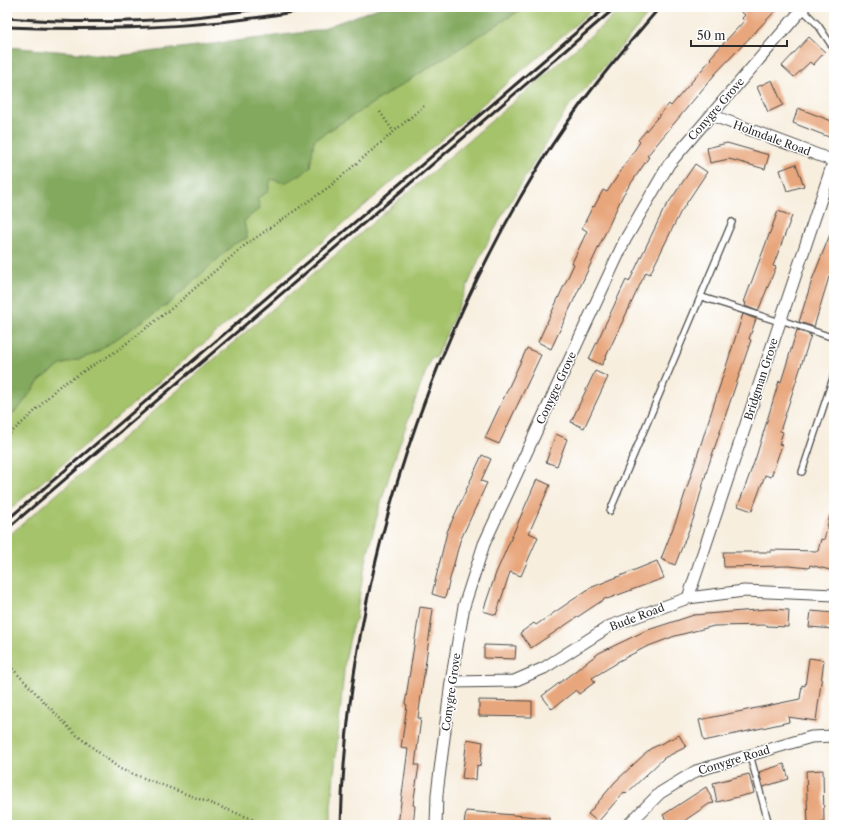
<svg xmlns="http://www.w3.org/2000/svg" width="841" height="832" viewBox="0 0 841 832" font-family="'Libre Caslon Text',serif">
  <style>
    .green { fill: #a4c36a; stroke: #68774a }
    .forest { fill: #83a95e; stroke: #576a44 }
    .building { fill: #e8a67b }
    .lines { fill: none; stroke-linecap: round; stroke-linejoin: round }
    .lane-casing { stroke: #4a4846; stroke-width: 8 }
    .street-casing { stroke: #4a4846; stroke-width: 13 }
    .path { stroke: #4a4846; stroke-width: 2.5; stroke-dasharray: 1 3; stroke-linecap: butt }
    .lane { stroke: #fff; stroke-width: 5.5 }
    .street { stroke: #fff; stroke-width: 11 }
    .rail { stroke: #2b2b2b; stroke-width: 3 }
    .labels { text-anchor: middle; dominant-baseline: central; stroke-width: 3; stroke-linejoin: round; paint-order: stroke }
    .street-label { font-size: 11px; fill: #2b2b2b; stroke: #fff }
  </style>
  <rect width="100%" height="100%" fill="#fff"/>
  <filter id="ink" filterUnits="userSpaceOnUse"><feTurbulence type="fractalNoise" baseFrequency=".025" numOctaves="2"/><feDisplacementMap in="SourceGraphic" scale="8" xChannelSelector="R" yChannelSelector="G"/><feConvolveMatrix kernelMatrix="1 2 1 2 8 2 1 2 1" color-interpolation-filters="sRGB"/></filter>
  <filter id="wash" filterUnits="userSpaceOnUse"><feTurbulence type="fractalNoise" baseFrequency=".012" numOctaves="4" result="noise"/><feDisplacementMap in="SourceGraphic" scale="16" xChannelSelector="R" yChannelSelector="G"/><feGaussianBlur stdDeviation="0.9" result="paint"/><feColorMatrix in="noise" values="0 0 0 0 0 0 0 0 0 0 0 0 0 0 0 0 0 1.4 0 .05"/><feComposite in="paint" operator="in"/></filter>
  <g filter="url(#wash)">
    <rect width="100%" height="100%" fill="#f7eede"/>
    <path class="green" d="M525 7H596L7 512V418L19 408 40 380 61 365 94 354 169 303 234 244 247 238 244 221 260 208 257 198 271 179H293L310 167 314 140Z
      M624 7H654L588 86 569 106 538 156 503 214 480 257 436 358H431C399 443 367 530 356 620L353 624 345 661 331 807V825H7V537Z"/>
    <path class="forest" d="M381 7H525L314 140 310 167 304 173 284 183 271 179 268 192 257 198 260 208 244 221 247 238 234 244 169 303 94 354 61 365 40 380 19 408 7 418V47L117 56 315 31Z"/>
    <g id="blocks">
      <path class="building" d="M735 7H779L716 73 647 156 649 157 623 195 551 349 538 342 574 264 572 263 587 231 582 228 593 206 594 207 603 190 607 192 640 142 638 140 669 104 671 106 711 59 710 58 744 21 742 18 745 15Z
        M809 37 825 52 813 65 810 62 794 77 782 66Z
        M772 80 783 105 768 112 757 87Z
        M798 108 834 122V139L793 123Z
        M727 143 769 155 765 169 729 159 710 163 707 148Z
        M695 164 707 172 680 213 650 274 646 272 602 365 589 359 626 280 629 282 663 211Z
        M796 164 804 186 787 191 780 170Z
        M778 211 792 216 773 266 776 267 758 311 745 306 746 303 744 302Z
        M833 227 834 270 831 278 829 277 814 327 799 322 812 280Z
        M743 314 756 319 749 339 751 340 707 470 694 517 675 565 661 559 678 515Z
        M797 330 811 335 780 431 783 432 779 444 782 445 771 477 765 475 752 511 738 506 756 457 779 381 781 382Z
        M527 348 541 355 499 444 485 438Z
        M595 371 608 377 584 428 571 422Z
        M556 434 567 439 557 466 546 462Z
        M482 455 491 459 481 481 487 483 460 541 445 598 432 594 447 532Z
        M537 479 550 485 529 533 538 537 521 576 510 572 496 615 483 611 496 573Z
        M830 515H834V571L810 565 809 568 789 566 724 567 723 552H771V550L818 551 821 539 824 540Z
        M657 561 664 578 607 599 606 598 531 648 520 633 534 623 536 625 590 588Z
        M420 607 433 609 418 718H421L415 765H419L413 805 415 806 413 825H398L408 749 401 748 407 705 405 704Z
        M768 609 789 610 788 627 767 626V625L714 626 675 636 646 647 617 662V663L592 678 595 682 579 694 576 690 552 709 542 696 599 653 645 631 694 615Z
        M811 611 834 613V629L809 627Z
        M484 645 516 646 515 659 484 658Z
        M809 658 824 660 816 721 788 717 789 722 704 741 699 720 800 699 802 685 805 686Z
        M479 700 532 701V717L479 716Z
        M679 735 686 747 664 758 626 794 624 792 598 822 588 814 615 782 650 749Z
        M467 739 483 742 480 766 477 765 476 780 462 778Z
        M784 764 789 779 763 787 759 772Z
        M823 770 824 822H821V825H808L806 771Z
        M749 774 754 793 717 802 713 783Z
        M706 787 714 803 709 804 678 825H669L663 815Z
        M466 811 549 818V825L464 824Z"/>
    </g>
  </g>
  <g filter="url(#ink)">
    <use href="#blocks" fill-opacity="0" stroke="#4a4846" stroke-width="1"/>
    <g class="lines">
      <g class="lane-casing">
        <path id="lane" d="M802 9 818 25 834 49
          M702 297 780 322
          M781 320 834 338
          M802 472 834 375
          M610 511 732 222
          M750 755 769 825"/>
      </g>
      <g class="street-casing">
        <path id="street" d="M711 115 834 161
          M688 598 834 160
          M451 682 514 681 544 668 610 626 688 598 744 591 834 595
          M436 825 437 794 451 682 464 606 484 544 625 240 669 164 804 7
          M628 825 660 793 696 771 811 737 834 736"/>
      </g>
      <path class="path" d="M380 112 393 131
        M7 436 31 415 58 387 118 350 172 308 244 246 329 187 425 105
        M7 663 74 733 120 769 268 825"/>
      <use href="#lane" class="lane"/>
      <use href="#street" class="street"/>
      <path class="rail" d="M7 18C91 25 185 22 268 7
        M7 27C108 31 219 28 318 7
        M7 520 606 7
        M7 529 616 7
        M341 825C347 592 419 363 540 164 574 108 617 57 660 7"/>
    </g>
  </g>
  <g class="labels">
    <g class="street-label">
      <text transform="translate(716 109) rotate(-49)">Conygre Grove</text>
      <text transform="translate(772 138) rotate(20)">Holmdale Road</text>
      <text transform="translate(761 379) rotate(-72)">Bridgman Grove</text>
      <text transform="translate(556 388) rotate(-65)">Conygre Grove</text>
      <text transform="translate(637 617) rotate(-21)">Bude Road</text>
      <text transform="translate(451 692) rotate(-82)">Conygre Grove</text>
      <text transform="translate(734 760) rotate(-17)">Conygre Road</text>
    </g>
  </g>
  <rect width="841" height="832" fill="none" stroke="#fff" stroke-width="24"/>
  <path d="M691 40v6h96v-6" fill="none" stroke="#2b2b2b" stroke-width="2"/>
  <text x="697" y="40" font-size="12" fill="#2b2b2b" stroke="#ffffff" stroke-width="3" paint-order="stroke">50 m</text>
</svg>
